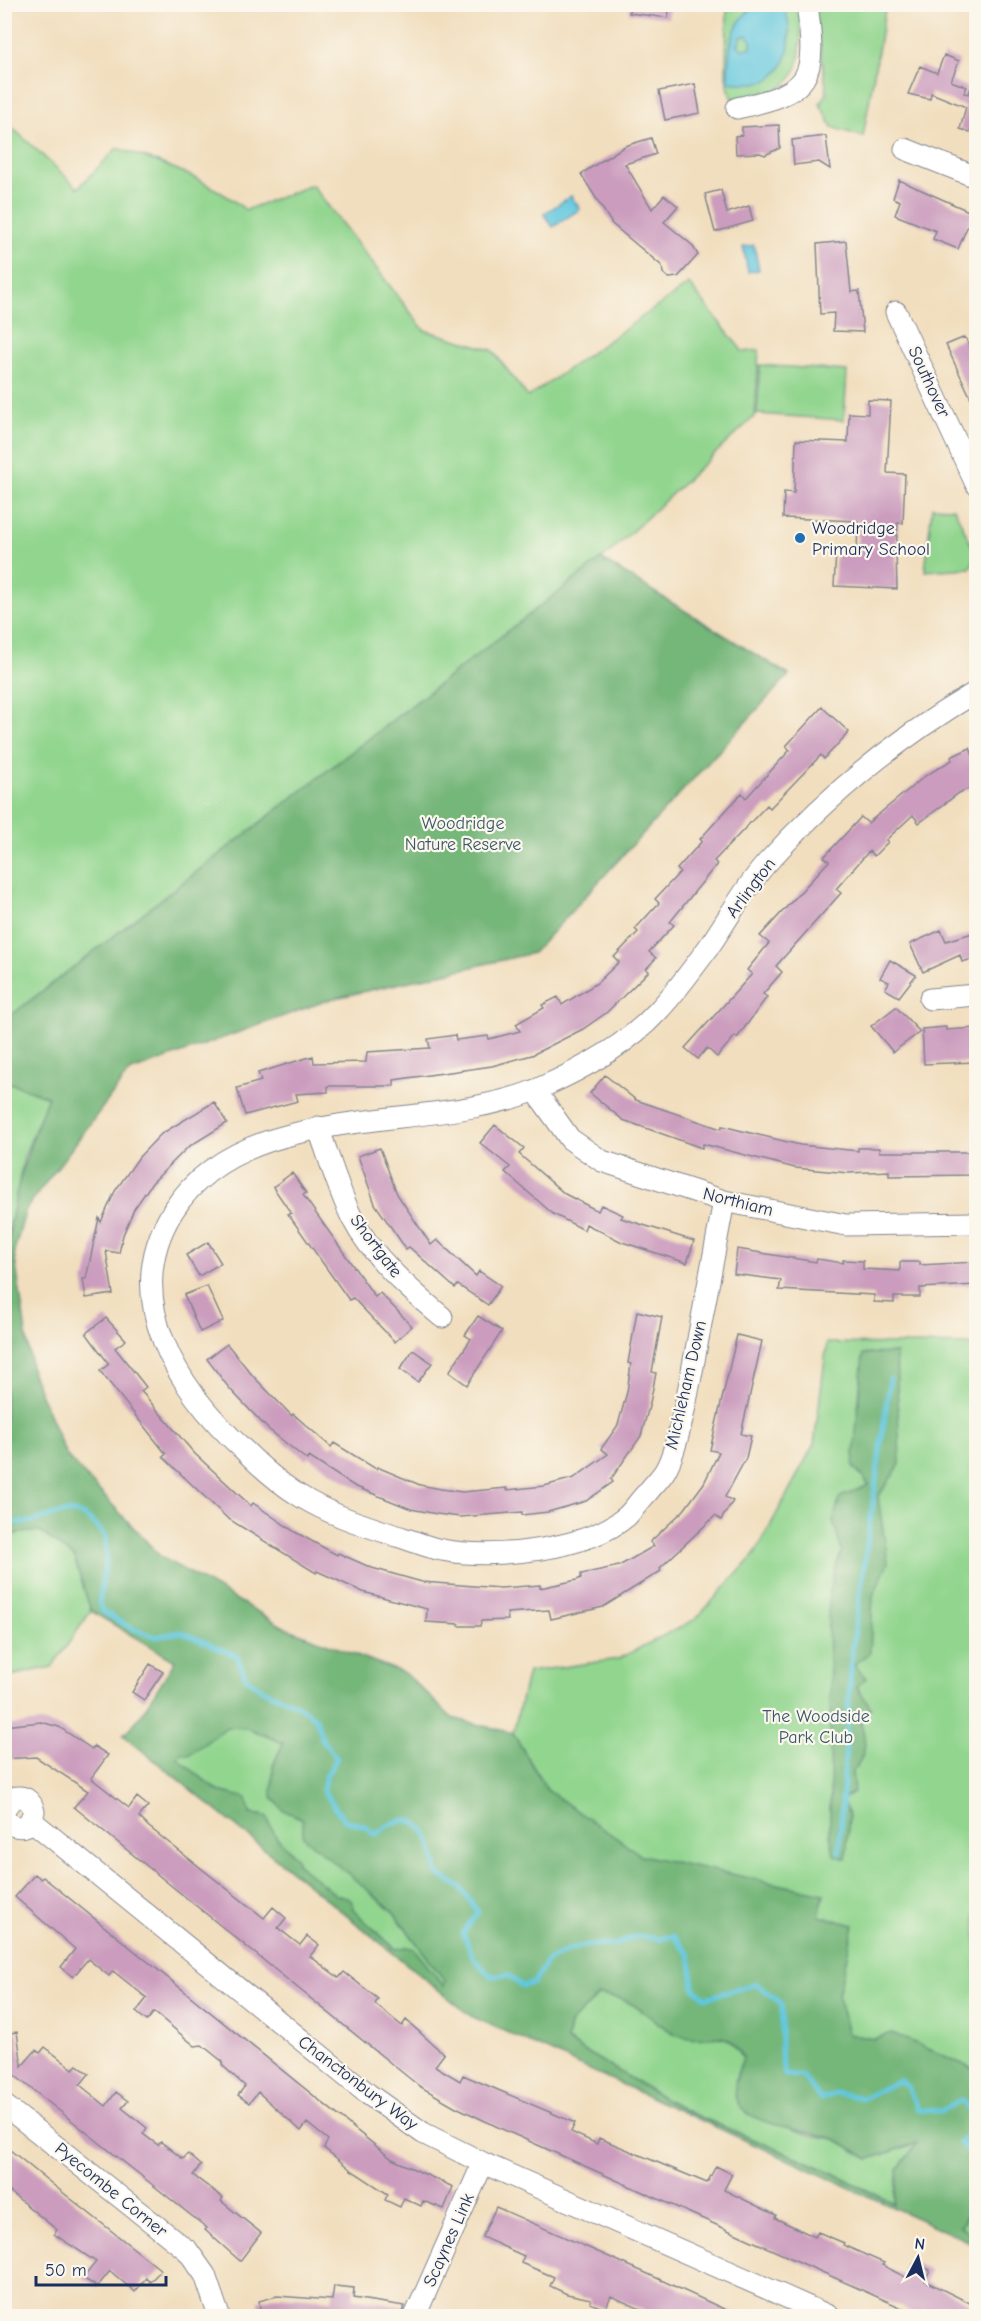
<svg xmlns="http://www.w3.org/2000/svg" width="981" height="2321" viewBox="0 0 981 2321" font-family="'Comic Neue',sans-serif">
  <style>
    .green { fill: #91d58e; stroke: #568276; stroke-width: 1.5 }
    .forest { fill: #74b679; stroke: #48726c; stroke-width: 1.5; fill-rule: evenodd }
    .water { fill: #61c7de; stroke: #3e7b9e; stroke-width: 1.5; fill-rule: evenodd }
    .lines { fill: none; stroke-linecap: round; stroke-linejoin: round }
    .stream { stroke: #61c7de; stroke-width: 5 }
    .building { fill: #cb9cbe }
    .minor-casing { stroke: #86868e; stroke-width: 23 }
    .minor { stroke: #fff; stroke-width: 21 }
    .poi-dot { fill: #1f6fb2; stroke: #fbf7ec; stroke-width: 2 }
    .labels { text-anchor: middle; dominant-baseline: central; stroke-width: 4.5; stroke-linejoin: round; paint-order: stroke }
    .street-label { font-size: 18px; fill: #1b2f5e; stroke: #fbf7ec }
    .poi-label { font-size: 18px; fill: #1b2f5e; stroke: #fbf7ec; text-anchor: start }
    .park-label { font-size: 18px; fill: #38586a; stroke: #fbf7ec }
  </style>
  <rect width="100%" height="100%" fill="#fbf7ec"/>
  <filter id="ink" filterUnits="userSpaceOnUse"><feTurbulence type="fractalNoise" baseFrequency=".0167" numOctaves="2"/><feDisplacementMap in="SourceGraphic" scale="12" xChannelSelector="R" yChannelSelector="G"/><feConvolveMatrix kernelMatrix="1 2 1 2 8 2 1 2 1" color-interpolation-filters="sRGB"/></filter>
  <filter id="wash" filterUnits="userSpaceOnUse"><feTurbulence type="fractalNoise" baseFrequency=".008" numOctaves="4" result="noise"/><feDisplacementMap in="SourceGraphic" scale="24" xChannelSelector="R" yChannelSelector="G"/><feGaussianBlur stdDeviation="1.35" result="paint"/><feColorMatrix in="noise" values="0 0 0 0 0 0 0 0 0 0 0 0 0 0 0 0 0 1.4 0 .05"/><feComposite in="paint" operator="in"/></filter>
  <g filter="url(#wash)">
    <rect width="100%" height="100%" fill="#f1debe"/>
    <path class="green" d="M727 5H801C801 68 805 95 731 98L726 77Z
      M814 5H886L863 137 832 127 820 104 827 93Z
      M4 120 78 188 117 148C166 164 205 178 246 210L312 185 424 330 492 350 528 397 689 284 743 352 759 350 755 416 608 554 5 1020Z
      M760 365 847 371 844 420 757 414Z
      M932 507 954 508 976 555 970 568 925 571Z
      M5 1081 48 1097 24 1157 5 1249Z
      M827 1343 976 1345V2070L892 2033 873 2039 848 2034 838 1995 853 1925 819 1916 824 1894 641 1856 547 1790 513 1733 528 1672 618 1659 696 1619 755 1554 814 1444Z
      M39 1531 74 1557 91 1611 52 1667 5 1677 4 1535Z
      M227 1726 248 1728 283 1743 273 1766 283 1810 303 1819 374 1897 392 1910 445 1981 444 1987 423 1960 407 1947 396 1949 297 1863 296 1857 276 1837 266 1816 250 1814 246 1798 218 1791 177 1758 181 1753 189 1755Z
      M599 1995C606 1996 615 1997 622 1999 645 2008 663 2031 688 2037 714 2044 725 2023 743 2058L735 2080 746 2113 810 2135 835 2139 869 2159 918 2143 898 2169 894 2204 834 2173 684 2110 567 2041 570 2024Z
      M970 2194 976 2195V2237L960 2227 969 2212Z"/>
    <path class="forest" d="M601 559 789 675 533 953 331 999 129 1072 26 1209 14 1252 32 1373 66 1455 161 1557 286 1628 406 1674 452 1718 513 1733 547 1790 641 1855 824 1894 819 1916 854 1925 838 1995 848 2034 873 2039 892 2033 976 2070V2195H970L969 2212 960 2227 976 2237V2245L471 2016 123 1735 139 1718 175 1661 91 1611 74 1557 39 1531 5 1535V1284L10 1299C0 1231 23 1160 48 1097L5 1081V1020ZM227 1727 248 1728 283 1743 273 1766 272 1797 283 1810 303 1819V1837L392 1910 445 1981 444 1986 414 1949 407 1947 395 1949 353 1910V1903L348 1897 336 1895 297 1863 296 1857 276 1837 266 1816 250 1814 247 1798 218 1791 177 1758 181 1753 189 1755ZM598 1995C606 1996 614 1997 621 1999 645 2007 663 2034 689 2038 716 2042 726 2025 743 2058 739 2071 730 2090 738 2103 752 2128 812 2129 837 2140 848 2146 858 2153 869 2159L917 2143 898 2169 894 2204 835 2174 684 2110 567 2041 570 2024Z
      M896 1353 900 1464 878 1497 888 1563 873 1596 870 1652 854 1665 866 1678 857 1687 871 1708 860 1718C866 1741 869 1754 852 1771L854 1792 842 1799 849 1815 846 1859 834 1855 830 1834C830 1784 831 1733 830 1682 829 1636 822 1594 842 1551L833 1521 840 1497 869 1485 853 1466 863 1354Z"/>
    <path class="water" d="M759 5H783C793 27 793 63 771 78 759 86 741 83 728 82 728 54 729 18 759 5ZM747 35 751 40V47L743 50 738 45 741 37Z
      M571 196 580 209 553 227 544 214Z
      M754 245 759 270 748 272 743 247Z"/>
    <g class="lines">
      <path class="stream" d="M4 1518C29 1534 56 1504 82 1515 91 1518 100 1531 106 1537V1559L99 1604 103 1612 133 1629 156 1637 181 1632 237 1656 246 1678 263 1690 295 1704 316 1718 322 1740 337 1758 326 1776 323 1790 344 1820 365 1826 375 1835C417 1800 432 1833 437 1874L460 1887 478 1912 463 1933 474 1959 491 1976 508 1975 522 1986 534 1983 546 1962 568 1950 588 1945H614L637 1936 660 1939 673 1936 690 1955 694 1988 706 1998 756 1984 782 2004C782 2026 778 2056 785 2075L802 2076 821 2099 837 2093 863 2098 900 2080 908 2088 918 2110 940 2111 963 2100 971 2115 970 2131 959 2142 974 2154 976 2152
        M839 1853 852 1652 890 1379"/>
    </g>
    <g id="blocks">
      <path class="building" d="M630 4H670L668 18 629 13Z
        M944 55 959 61 951 81 967 87 964 93 969 94 972 83 976 84V134L960 129 966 107 931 93 930 99 908 94 920 66 937 73Z
        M695 84 700 113 665 120 659 91Z
        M779 125 780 148 765 155 760 153 736 154 735 136 742 135V127Z
        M826 136 830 169 819 162 794 165 792 140Z
        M651 138 656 154 625 164 652 209 664 195 678 206 664 222 692 245 698 255 678 277 669 278 663 273 662 266 612 224 581 174 625 146Z
        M899 180 973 213 958 249 933 239 936 231 895 215 900 201 893 198Z
        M721 190 727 213 749 206 753 221 715 232 705 194Z
        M846 241 851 292 859 291 863 332 833 331 834 313 820 314 817 244Z
        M965 337 976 360V409L946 345Z
        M868 400 891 401 887 473 905 474 903 523H898L896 549 897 589 834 586 836 552 857 553 858 521 783 518 784 492 794 493 796 440 848 442 849 413 868 414Z
        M822 707 849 732 824 759 821 755 770 808 767 805 714 861 717 864 670 922 674 925 649 952 656 958 646 969 649 971 606 1013 583 1029 532 1055 492 1066 394 1080V1086H328V1092L296 1094 298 1101 245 1115 237 1088 261 1081 258 1073 313 1056 314 1063 366 1062 367 1052 430 1048 428 1039 455 1035 456 1040 488 1036 489 1039 520 1031 516 1024 544 1008 542 1005 558 997 562 1005 597 983 619 962 614 957 638 932 635 929 659 903 655 899 680 872 677 869 702 841 700 839 742 793 746 798 776 765 790 750 786 746Z
        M970 748 976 763V785L959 793 919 823 913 815 886 840 888 842 874 856 869 851 836 889 841 893 776 966 782 972 763 994 767 997 737 1038 735 1036 717 1057 707 1048 698 1059 685 1048 752 974 747 970 769 943 760 936 829 861 824 857 861 817 868 823 925 776 952 760 951 757Z
        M941 930 946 941 976 932V958L962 962 960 955 923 972 910 944Z
        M890 960 916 975 899 997 885 989 889 982 880 978Z
        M896 1007 920 1032 893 1052 871 1026Z
        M946 1027V1030L976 1028V1062L924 1064 922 1029Z
        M605 1075 636 1100 721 1129 722 1126 800 1145 858 1151V1148H879V1152H976V1175L889 1176V1171L849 1173 795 1168 703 1144 702 1148 623 1120 590 1093Z
        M214 1102 227 1123 188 1147 152 1183 134 1209 123 1235 119 1253 106 1251 113 1294 86 1298 83 1279H86L99 1218 101 1222 115 1191 139 1157 161 1134Z
        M495 1125 524 1148 519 1154 565 1194 598 1211 601 1205 623 1215 621 1218 694 1241 687 1263 622 1242 586 1224 584 1230 553 1214 505 1172 510 1167 480 1143Z
        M380 1148 397 1194 431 1245 437 1240 476 1276 479 1271 501 1286 488 1305 458 1285 455 1288 409 1247 406 1249 375 1204 358 1156Z
        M292 1173 306 1193 303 1195 375 1297 380 1293 412 1326 395 1342 353 1298 349 1300 288 1214 291 1213 273 1187Z
        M208 1242 221 1263 199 1276 186 1255Z
        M737 1249 816 1262 817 1259 843 1263V1260L863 1261V1269L900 1271V1262H920V1265L976 1262V1285L920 1288V1297H894V1303L874 1302V1295L779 1290 781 1280 734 1274Z
        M207 1286 223 1321 200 1332 184 1295Z
        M637 1311 662 1317 652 1372 656 1373 650 1403 641 1436 611 1479 613 1482 586 1501 548 1512 522 1515V1512L460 1517 437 1514 411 1509 354 1486 309 1457 307 1460 267 1428 229 1388 207 1359 227 1344 253 1376 292 1416 293 1414 331 1447 334 1443 376 1469 377 1467 420 1485 441 1489 462 1492 507 1488V1490L544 1486 574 1478 608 1454 601 1449 618 1425 627 1392 631 1364 628 1363Z
        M478 1316 502 1331 467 1385 449 1372 471 1339 465 1335Z
        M106 1318 126 1340 115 1348 146 1387 141 1391 194 1453 251 1506 253 1503 295 1532 337 1555 338 1553 372 1568 422 1582 500 1588 540 1585V1588L577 1580 581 1578V1574L619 1566 654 1546 650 1542 684 1510 704 1483 719 1452 710 1450 737 1335 762 1341 741 1434 751 1436 746 1458 725 1497 733 1501 721 1520 715 1516 660 1568 661 1571 603 1607 551 1619 549 1610 507 1613 508 1620 481 1621 480 1626H459V1624L426 1622 427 1609 363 1592 317 1571 316 1573 227 1518 163 1457 166 1454 100 1371 109 1364 86 1333Z
        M413 1350 432 1363 418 1382 400 1369Z
        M150 1664 163 1672 144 1700 132 1692Z
        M41 1722 59 1727 92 1749 94 1746 108 1755 91 1778 129 1808 137 1797 148 1806 139 1817 149 1827 264 1918 273 1907 286 1918 278 1928 300 1945 307 1936 319 1945 310 1956 339 1978 344 1972 378 1999 375 2004 402 2026 406 2020 444 2054 435 2066 460 2081 463 2075 575 2123 571 2132 597 2144 599 2138 707 2183 716 2166 732 2174 724 2190 776 2215 775 2218 815 2237 818 2232 844 2243 843 2245 884 2263 882 2265 907 2278 914 2263 930 2270 925 2281 976 2306V2316H920L502 2129 456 2107 419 2086 74 1807 88 1791 36 1757 4 1759V1726Z
        M35 1874 41 1879 43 1877 392 2159 453 2187 444 2209 423 2201 421 2206 404 2198 400 2207 385 2200 388 2194 351 2170 324 2148 328 2140 307 2123 301 2131 258 2092 249 2103 238 2095 245 2086 222 2065 223 2062 202 2045 195 2046 154 2012 147 2021 136 2012 147 1998 113 1971 109 1976 88 1959 73 1977 61 1967 75 1949 15 1897Z
        M17 2032 22 2066 36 2050 40 2053 45 2047 73 2069 77 2065 89 2074 80 2085 106 2106 116 2092 128 2101 122 2108 147 2128 143 2134 158 2145 161 2142 183 2159 188 2154 201 2165 193 2175 223 2198 221 2201 261 2233 240 2261 205 2230 207 2228 4 2067V2034Z
        M4 2145 47 2180 161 2270 150 2282 146 2278 135 2292 110 2271 97 2287 83 2278 96 2262 54 2234 57 2230 4 2187Z
        M496 2207 648 2274 739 2316H642L645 2311 611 2296 605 2309 590 2303 591 2299 567 2294 550 2286 554 2277 521 2263 524 2256 482 2237Z
        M334 2286 354 2288 353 2298 405 2306 402 2316H261L259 2301 277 2296 332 2300Z"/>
    </g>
  </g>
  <g filter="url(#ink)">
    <use href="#blocks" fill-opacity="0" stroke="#86868e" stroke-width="1.5"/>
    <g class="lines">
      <g class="minor-casing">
        <path id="minor" d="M737 108C812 92 817 80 807 4
          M905 149 976 177
          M896 312 976 484
          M930 999 976 995
          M535 1090 570 1139 602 1161 724 1201 846 1225 976 1223
          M318 1127C329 1157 338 1189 352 1218 372 1257 409 1289 442 1317
          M724 1201C713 1258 703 1314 692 1371 687 1397 678 1447 666 1469 662 1477 653 1485 647 1493 640 1500 634 1509 627 1516 588 1550 492 1560 442 1550 429 1548 416 1542 403 1538 367 1526 332 1516 300 1496 280 1484 261 1467 245 1451 179 1391 118 1299 173 1211 244 1097 430 1135 538 1089 579 1071 627 1045 657 1012 675 993 692 970 708 948 727 921 743 890 765 865 827 796 896 739 976 692
          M4 1809 13 1798C24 1795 32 1800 34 1812L28 1825C18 1829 8 1826 4 1815
          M32 1821 368 2094 423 2133 483 2163 829 2316
          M4 2105 188 2251 205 2275 219 2316
          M415 2316 483 2163"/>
      </g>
      <use href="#minor" class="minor"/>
    </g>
  </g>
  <circle class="poi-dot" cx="800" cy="538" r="6"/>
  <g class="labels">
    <g class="street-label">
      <text transform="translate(929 382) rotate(65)">Southover</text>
      <text transform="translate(751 888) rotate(-53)">Arlington</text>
      <text transform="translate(738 1202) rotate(14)">Northiam</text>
      <text transform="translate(376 1246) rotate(53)">Shortgate</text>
      <text transform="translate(686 1385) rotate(-77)">Michleham Down</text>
      <text transform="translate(358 2083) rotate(37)">Chanctonbury Way</text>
      <text transform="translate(111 2190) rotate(39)">Pyecombe Corner</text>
      <text transform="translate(449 2240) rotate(-66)">Scaynes Link</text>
    </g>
    <g class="poi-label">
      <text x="812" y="528">Woodridge<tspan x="812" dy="21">Primary School</tspan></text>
    </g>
    <g class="park-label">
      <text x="463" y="823">Woodridge<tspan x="463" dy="21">Nature Reserve</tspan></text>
      <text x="816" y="1716">The Woodside<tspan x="816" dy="21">Park Club</tspan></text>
    </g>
  </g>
  <rect width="981" height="2321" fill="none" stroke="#fbf7ec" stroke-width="24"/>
  <g transform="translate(918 2258) rotate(7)" stroke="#fbf7ec" stroke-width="4.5" paint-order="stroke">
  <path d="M0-4.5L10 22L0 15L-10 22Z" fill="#1b2f5e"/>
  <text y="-9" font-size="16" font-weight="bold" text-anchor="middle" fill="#1b2f5e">N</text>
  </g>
  <path d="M36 2276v9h130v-9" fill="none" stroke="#1b2f5e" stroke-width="3"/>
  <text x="45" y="2276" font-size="18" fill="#1b2f5e" stroke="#fbf7ec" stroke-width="4.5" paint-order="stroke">50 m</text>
</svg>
